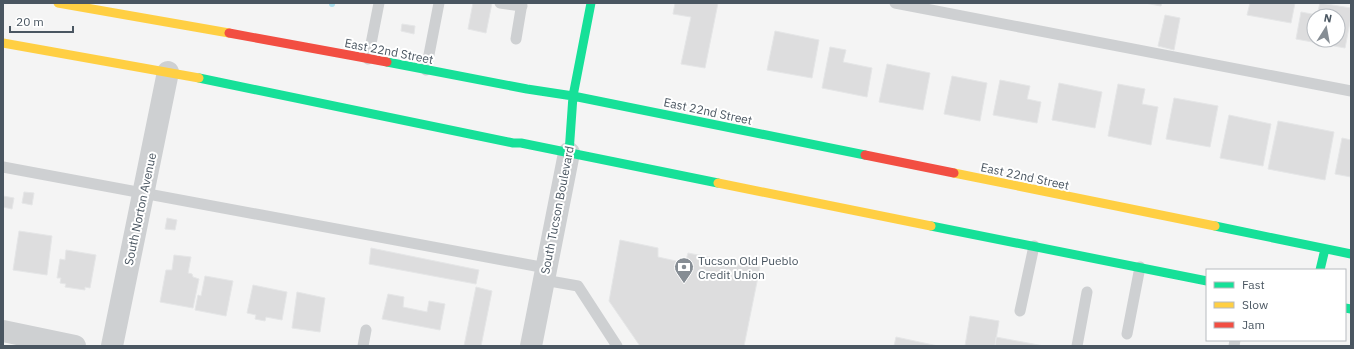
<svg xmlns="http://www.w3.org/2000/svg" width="1354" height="349" viewBox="0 0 1354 349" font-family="'IBM Plex Sans',sans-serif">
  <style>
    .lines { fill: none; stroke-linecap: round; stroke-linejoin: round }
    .stream { stroke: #aee2f0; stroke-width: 6 }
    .building { fill: #ddddde; stroke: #e5e6e7; fill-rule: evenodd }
    .lane { stroke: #ced0d2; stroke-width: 11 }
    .street { stroke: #ced0d2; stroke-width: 22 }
    .fast { stroke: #16e098; stroke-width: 9 }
    .slow { stroke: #ffcf43; stroke-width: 9 }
    .jam { stroke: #f24e42; stroke-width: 9 }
    .labels { text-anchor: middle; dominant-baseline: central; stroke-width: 4; stroke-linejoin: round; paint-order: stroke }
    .street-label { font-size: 12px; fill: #4a5661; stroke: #fff }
    .poi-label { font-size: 12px; fill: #4a5661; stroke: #fff; text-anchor: start }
  </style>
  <rect width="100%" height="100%" fill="#f4f4f4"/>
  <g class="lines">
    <path class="stream" d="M332 4V3"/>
  </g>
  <path class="building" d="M473 3H492L486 33 468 29Z
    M675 3H718L705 68 681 64 691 17 673 14Z
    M1145 3H1162L1161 6Z
    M1250 3H1295L1291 23 1247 15Z
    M1320 3 1351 8V17L1345 48 1296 39 1301 12 1317 15ZM1314 16H1338V40H1314Z
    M1165 15 1180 18 1174 50 1158 46Z
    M402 24 415 26 414 34 401 31Z
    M775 31 819 40 812 78 767 70Z
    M830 47 846 50 843 62 872 68 867 97 822 88Z
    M887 64 930 73 923 110 879 102Z
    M952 76 987 83 980 121 944 114Z
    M1000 80 1030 86 1027 99 1041 102 1037 123 993 115Z
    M1059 83 1102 92 1095 128 1052 120Z
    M1118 84 1145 89 1142 104 1158 107 1151 145 1108 136Z
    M1174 98 1218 106 1210 147 1166 139Z
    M1229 115 1271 124 1263 166 1220 158Z
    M1278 121 1334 132 1325 180 1268 169Z
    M1342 138 1351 140V177L1335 174Z
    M24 192 34 193 32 205 22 203Z
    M3 196 14 198 12 209 3 207Z
    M167 218 177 220 175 230 165 229Z
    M19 231 52 236 47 275 13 270Z
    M620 240 658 248V257L685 263 688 253 760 267 744 346H640L609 301Z
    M371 248 479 270 476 284 369 264Z
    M66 250 96 255 90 288 85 287V290L65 287 66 284 60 283 61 278H57L60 259 65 260Z
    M174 255 191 257 188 273 192 274 193 277 199 279 193 308 160 302 166 270H172Z
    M205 276 233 281 226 316 195 310 198 295 201 296Z
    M253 285 287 292 282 320 266 317 265 321 255 319 256 315 247 313Z
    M476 287 492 291 481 346H464Z
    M297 292 325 298 320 332 292 328Z
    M388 294 404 297 403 307 427 312 429 301 445 304 440 330 382 319Z
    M970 316 999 321 995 346H965Z
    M896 337 938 346H894Z
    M996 337 1044 346H995Z"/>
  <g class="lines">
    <path class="lane" d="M500 3 522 6
      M895 3 1351 91
      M516 39 522 3
      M368 59 379 3
      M426 70 439 3
      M3 167 546 268
      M544 280 578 286 617 346
      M1020 311 1034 246
      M1127 334 1140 267
      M363 346 366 330
      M1077 346 1087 292
      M1234 346 1235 340"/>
    <path class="street" d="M3 331 75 346
      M112 346 168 72
      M531 346 569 153"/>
    <path class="fast" d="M387 62 527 89 573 96 865 155
      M199 78 513 143H521L718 183
      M569 153 573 96 591 3
      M931 226 1207 281
      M1215 226 1351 254
      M1320 270 1325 249
      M1345 308 1351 309"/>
    <path class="slow" d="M58 3 229 33
      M3 43 199 78
      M954 173 1215 226
      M718 183 931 226"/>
    <path class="jam" d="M229 33 387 62
      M865 155 954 173"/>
  </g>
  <defs>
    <g id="bank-pin" transform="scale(1)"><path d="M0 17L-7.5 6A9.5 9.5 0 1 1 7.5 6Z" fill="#868d94" stroke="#fff"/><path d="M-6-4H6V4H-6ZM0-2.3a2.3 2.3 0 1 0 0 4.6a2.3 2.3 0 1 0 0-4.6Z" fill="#fff"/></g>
  </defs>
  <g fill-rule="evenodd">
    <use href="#bank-pin" x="684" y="267"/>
  </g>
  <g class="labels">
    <g class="street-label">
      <text transform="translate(389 51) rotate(11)">East 22nd Street</text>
      <text transform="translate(708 111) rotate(12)">East 22nd Street</text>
      <text transform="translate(1025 176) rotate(12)">East 22nd Street</text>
      <text transform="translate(140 209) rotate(-78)">South Norton Avenue</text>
      <text transform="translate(557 210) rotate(-79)">South Tucson Boulevard</text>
    </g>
    <g class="poi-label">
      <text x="698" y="260">Tucson Old Pueblo<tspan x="698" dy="14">Credit Union</tspan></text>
    </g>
  </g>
  <rect width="1354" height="349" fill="none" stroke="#4a5661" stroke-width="8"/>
  <rect x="1206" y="269" width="140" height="72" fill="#ffffff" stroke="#b7bbc0"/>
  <rect x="1214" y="282" width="20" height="6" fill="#16e098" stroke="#b7bbc0"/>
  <text x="1242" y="289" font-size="12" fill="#4a5661">Fast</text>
  <rect x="1214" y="302" width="20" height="6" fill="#ffcf43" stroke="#b7bbc0"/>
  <text x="1242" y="309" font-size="12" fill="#4a5661">Slow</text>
  <rect x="1214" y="322" width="20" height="6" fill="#f24e42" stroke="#b7bbc0"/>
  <text x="1242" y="329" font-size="12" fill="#4a5661">Jam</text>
  <g transform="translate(1326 28) rotate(11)"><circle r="19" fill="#ffffff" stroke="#b7bbc0"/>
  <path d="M0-3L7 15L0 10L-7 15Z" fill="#868d94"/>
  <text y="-6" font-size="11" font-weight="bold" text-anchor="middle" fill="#4a5661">N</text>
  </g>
  <path d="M10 26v6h63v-6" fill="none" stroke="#4a5661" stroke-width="2"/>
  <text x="16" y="26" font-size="12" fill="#4a5661" stroke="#ffffff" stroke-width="3" paint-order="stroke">20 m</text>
</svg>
